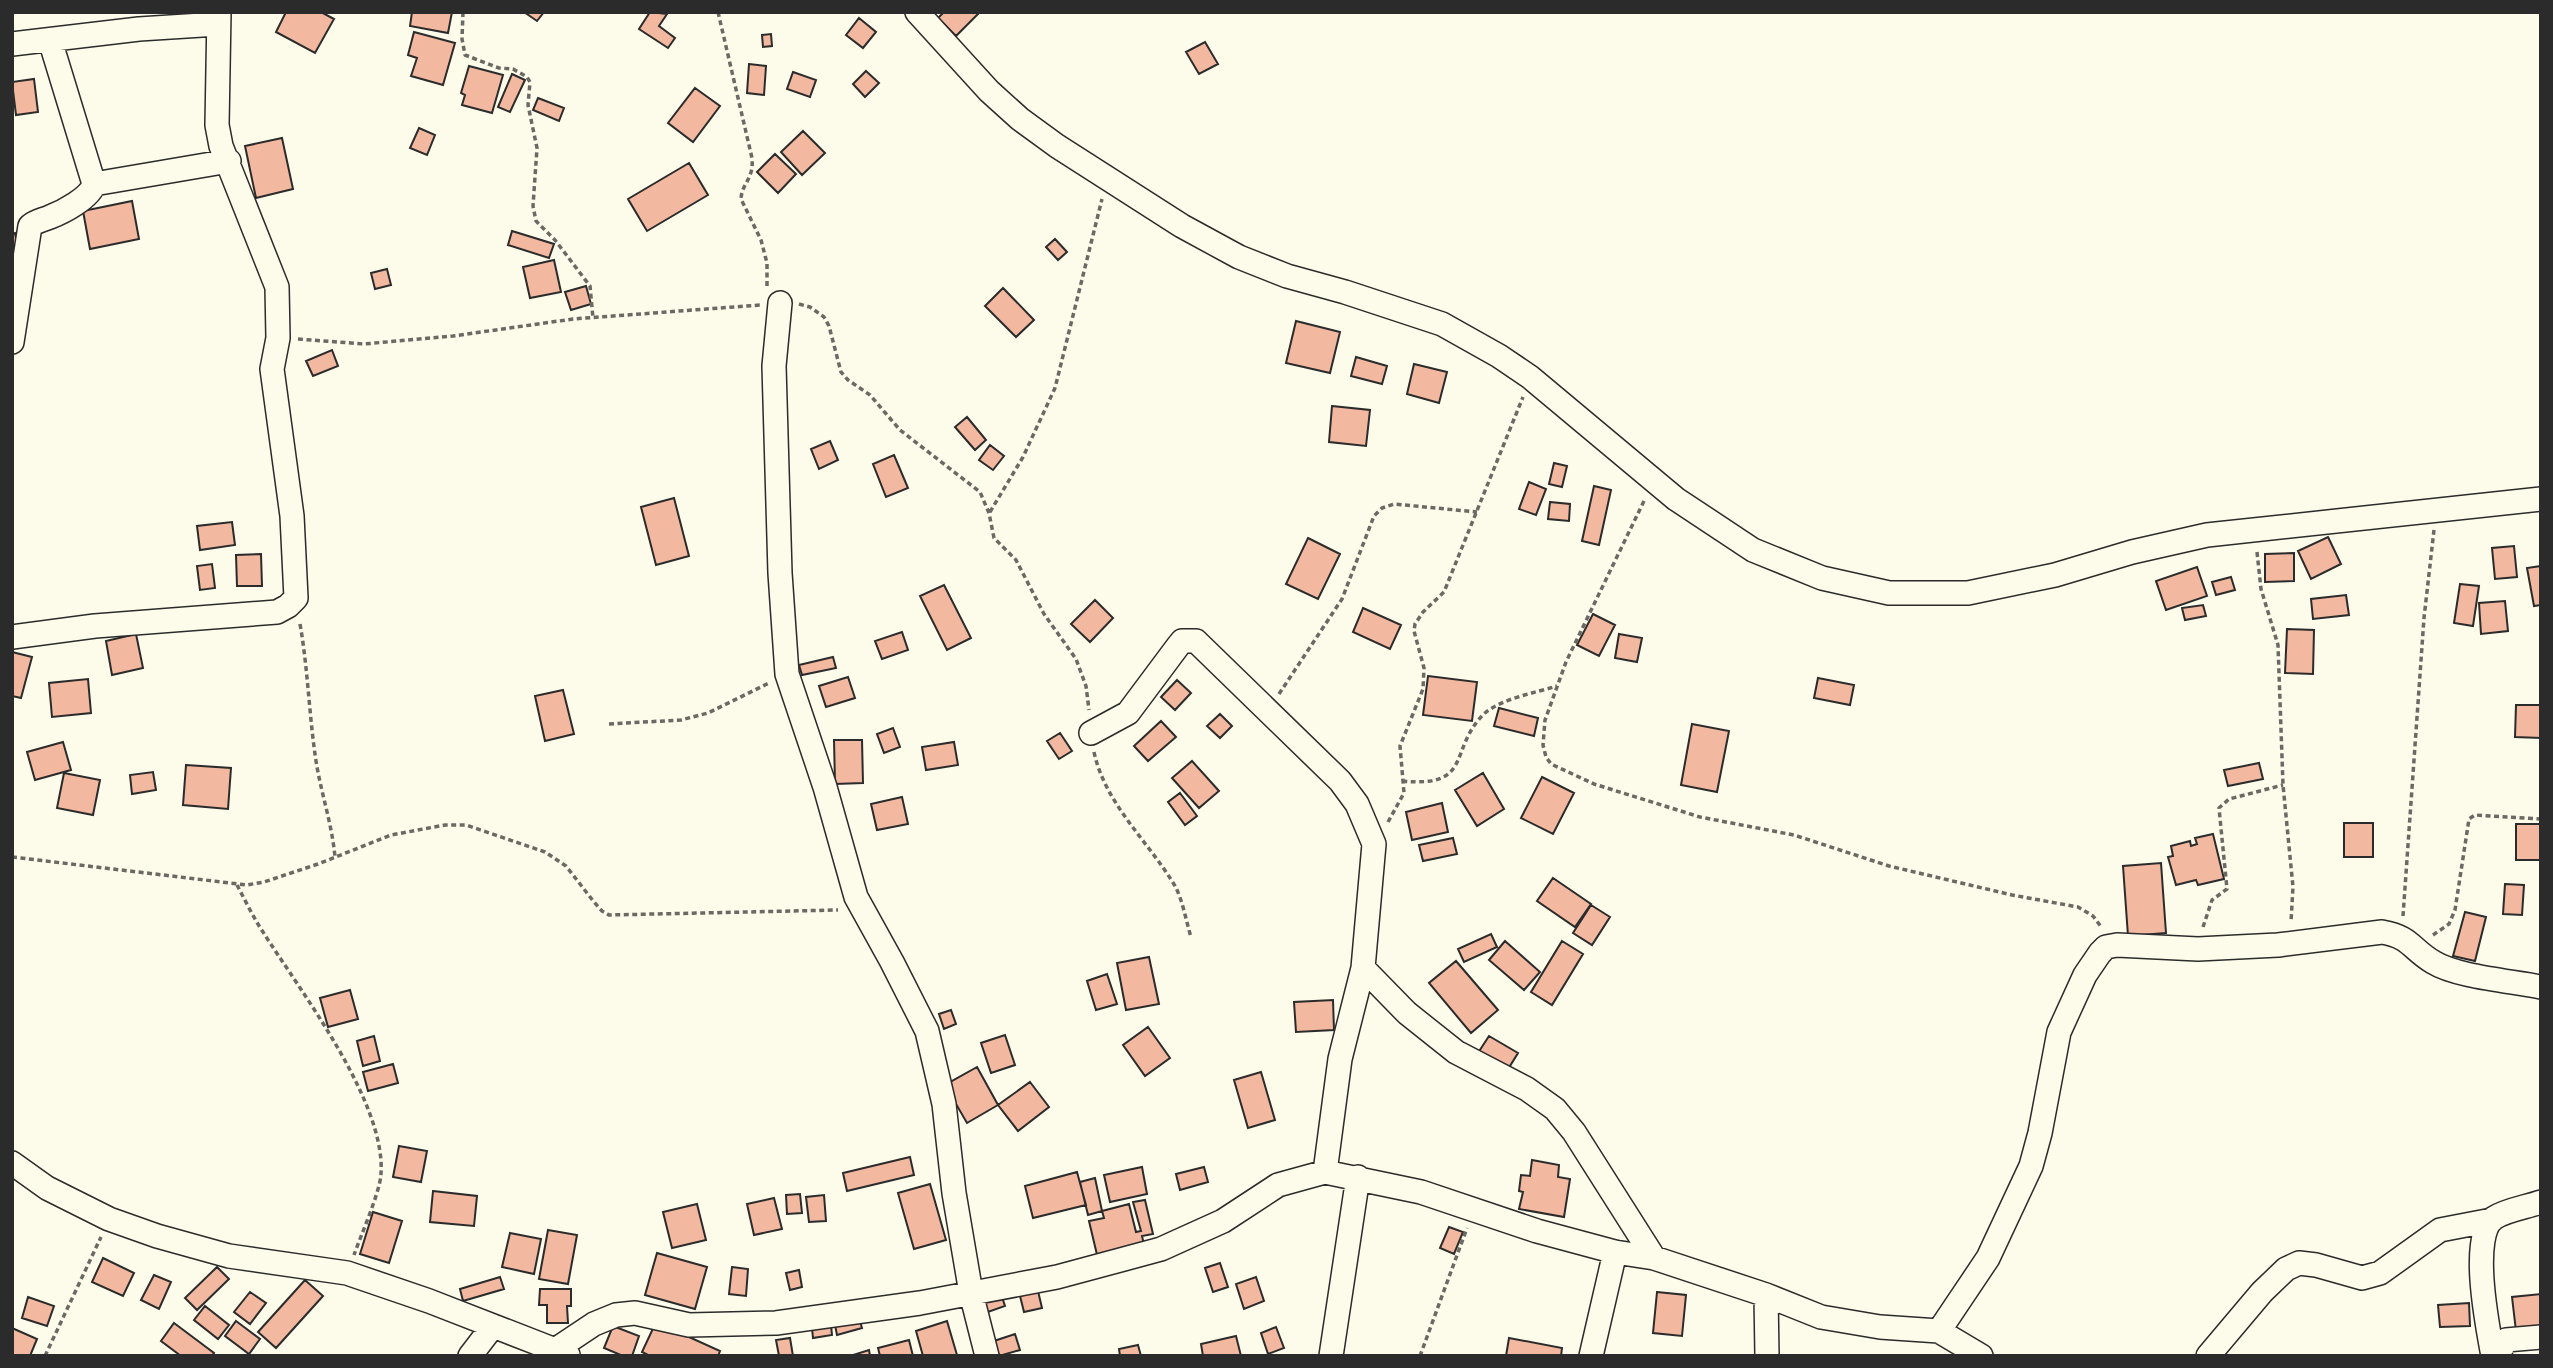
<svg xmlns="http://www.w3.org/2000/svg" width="2553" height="1368" viewBox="0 0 2553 1368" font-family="'Titillium Web',sans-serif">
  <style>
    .building { fill: #f2b8a0; stroke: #2b2b2b; stroke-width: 2 }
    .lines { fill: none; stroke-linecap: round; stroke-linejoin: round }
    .minor-casing { stroke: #2b2b2b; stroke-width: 26 }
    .path { stroke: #6a6964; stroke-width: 3.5; stroke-dasharray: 5 3.5; stroke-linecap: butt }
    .minor { stroke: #fdfbea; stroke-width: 23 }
  </style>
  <rect width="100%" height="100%" fill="#fdfbea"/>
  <path class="building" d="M286 12H321L334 19 315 53 276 32Z
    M412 12H452L448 33 410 26Z
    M524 12H544L537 21Z
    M650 12 667 14 659 26 675 38 668 48 639 29Z
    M944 12H980L956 36 938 18Z
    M859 18 876 32 863 48 846 35Z
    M414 32 455 43 443 85 411 76 417 58 408 55Z
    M771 34 772 46 763 47 762 35Z
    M1205 42 1218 64 1199 74 1186 52Z
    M749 64 766 66 764 95 747 93Z
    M469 66 503 75 492 113 462 105 465 95 461 93Z
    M866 71 879 83 865 97 853 84Z
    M793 72 816 80 810 97 787 89Z
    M512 74 525 80 510 112 498 107Z
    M34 79 38 112 16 115 12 82Z
    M695 88 720 106 693 142 668 123Z
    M538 98 564 108 559 121 533 110Z
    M419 128 435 135 427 155 410 148Z
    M803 131 825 153 802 175 781 152Z
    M282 138 293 189 256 198 245 146Z
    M775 154 796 174 778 193 757 172Z
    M689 163 708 195 647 231 628 199Z
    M132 201 139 239 90 249 83 211Z
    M512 231 554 244 549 258 508 245Z
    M15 233 21 264 12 265V234Z
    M1055 239 1067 252 1058 260 1046 247Z
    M554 260 561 292 530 298 523 267Z
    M387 269 391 285 375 289 371 273Z
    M586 286 591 304 571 310 565 292Z
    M1003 288 1034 320 1016 337 985 306Z
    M1296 321 1340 332 1330 373 1286 363Z
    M332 350 338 366 313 376 306 361Z
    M1356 357 1387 366 1382 384 1351 376Z
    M1414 364 1447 372 1439 403 1407 394Z
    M1332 406 1370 410 1366 446 1329 442Z
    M967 417 986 440 975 450 955 427Z
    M830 441 838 460 819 469 811 449Z
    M990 445 1004 456 993 470 979 460Z
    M894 455 908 488 886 497 873 464Z
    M1554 463 1567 466 1562 487 1549 484Z
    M1529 482 1546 489 1536 515 1519 509Z
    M1594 486 1611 490 1599 545 1582 541Z
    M674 498 689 556 656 565 641 507Z
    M1550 502 1570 504 1569 521 1548 519Z
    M232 522 235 545 200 550 197 526Z
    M2328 537 2341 564 2311 579 2298 551Z
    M1308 538 1340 554 1318 599 1286 584Z
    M2514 546 2517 577 2495 579 2492 548Z
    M2294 553V581L2265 582V554Z
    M261 554 262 586H237L236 555Z
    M212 564 215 588 200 590 197 566Z
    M2541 566V605L2534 606 2527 568Z
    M2197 567 2207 596 2166 610 2156 581Z
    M2231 577 2235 590 2216 595 2212 582Z
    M2460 584 2479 586 2473 626 2454 623Z
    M944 585 971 638 947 650 920 596Z
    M2346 595 2349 615 2313 619 2311 599Z
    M1095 600 1113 618 1090 642 1071 624Z
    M2505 601 2508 631 2481 634 2479 603Z
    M2203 605 2206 616 2185 620 2182 608Z
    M1363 608 1401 625 1390 649 1353 632Z
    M1593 614 1615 625 1599 656 1577 645Z
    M2287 629 2314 630 2313 674 2285 673Z
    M902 632 908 650 882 659 875 641Z
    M136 634 143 668 112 675 106 641Z
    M1619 634 1642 638 1637 662 1615 658Z
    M12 652 32 657 21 698 12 696Z
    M833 657 836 668 802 675 799 665Z
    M1428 676 1477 682 1472 721 1423 715Z
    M848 677 855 698 826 707 819 686Z
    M1818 678 1854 685 1850 705 1814 698Z
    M88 679 91 713 52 717 49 683Z
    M1177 680 1191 693 1175 710 1161 697Z
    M563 690 574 734 545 741 535 696Z
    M2516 705H2541V738L2515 737Z
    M1499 708 1538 718 1534 736 1494 726Z
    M1220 714 1232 726 1220 738 1207 726Z
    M1161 721 1176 737 1148 761 1134 746Z
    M1692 724 1729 731 1717 792 1681 785Z
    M893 728 900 747 884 753 877 734Z
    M1060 733 1072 751 1059 759 1047 741Z
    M834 740H862L863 783 835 784Z
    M63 742 71 770 35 780 27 752Z
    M954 742 958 765 926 770 922 747Z
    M1192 761 1219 791 1199 808 1172 778Z
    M2259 763 2263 779 2228 786 2224 770Z
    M186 765 231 768 228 809 183 805Z
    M153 772 156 790 132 794 130 775Z
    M64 773 100 780 93 815 57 808Z
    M1483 773 1504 809 1477 826 1455 790Z
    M1542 777 1574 793 1553 834 1521 818Z
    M1180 793 1197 816 1185 825 1168 802Z
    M902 797 908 824 877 830 871 804Z
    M1442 803 1448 832 1412 840 1406 812Z
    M2344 823H2373V857H2344Z
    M2516 824H2541V860H2516Z
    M2213 834 2224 879 2198 885 2196 880 2176 885 2168 857 2173 856 2171 846 2190 841 2191 846 2197 844 2195 838Z
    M1453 838 1457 854 1423 861 1419 845Z
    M2161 863 2166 933 2128 936 2123 866Z
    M1553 878 1591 904 1575 927 1537 901Z
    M2505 884 2524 885 2522 915 2503 914Z
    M1591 905 1610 917 1592 945 1573 933Z
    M2465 912 2486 917 2475 961 2453 956Z
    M1491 934 1497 947 1464 962 1458 949Z
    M1505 941 1540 972 1524 990 1489 960Z
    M1562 941 1583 954 1552 1005 1531 992Z
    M1149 957 1159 1004 1126 1010 1117 963Z
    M1456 961 1498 1010 1471 1033 1429 983Z
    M1107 974 1117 1004 1096 1010 1087 981Z
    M350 990 358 1019 328 1027 320 998Z
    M1333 1000 1334 1030 1296 1032 1294 1002Z
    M951 1010 956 1024 944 1029 939 1014Z
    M1148 1027 1170 1058 1145 1076 1123 1045Z
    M1005 1035 1015 1065 991 1073 981 1043Z
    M374 1036 380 1061 363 1066 357 1041Z
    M1489 1036 1518 1053 1505 1074 1476 1056Z
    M393 1064 398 1083 368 1091 363 1072Z
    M977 1067 998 1105 967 1123 945 1085Z
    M1261 1072 1275 1120 1248 1128 1234 1080Z
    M1030 1082 1049 1107 1018 1131 998 1105Z
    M399 1146 427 1151 421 1182 393 1177Z
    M910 1157 914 1175 847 1191 843 1173Z
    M1532 1160 1559 1165 1558 1177 1570 1179 1564 1217 1519 1209 1523 1192 1519 1191 1521 1175 1530 1176Z
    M1142 1167 1147 1194 1110 1202 1104 1175Z
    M1204 1167 1208 1182 1180 1190 1176 1174Z
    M1077 1172 1086 1205 1033 1218 1025 1186Z
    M1095 1178 1102 1211 1088 1215 1080 1182Z
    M930 1184 946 1240 914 1249 898 1193Z
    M433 1191 477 1196 474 1226 430 1222Z
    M800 1194 802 1213 787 1214 786 1195Z
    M824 1195 826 1221 809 1222 806 1197Z
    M774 1198 782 1229 754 1235 747 1204Z
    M1145 1200 1153 1234 1142 1236 1145 1249 1098 1259 1089 1221 1104 1218 1102 1211 1129 1204 1136 1232 1141 1231 1133 1202Z
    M697 1204 706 1240 672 1248 663 1212Z
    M373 1212 402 1221 389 1263 360 1254Z
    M1449 1227 1463 1232 1454 1254 1440 1248Z
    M548 1230 577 1235 568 1284 539 1279Z
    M510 1233 541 1239 534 1274 502 1267Z
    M657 1253 707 1267 695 1309 645 1295Z
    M103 1258 134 1273 123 1296 92 1282Z
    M1220 1263 1228 1287 1213 1292 1205 1268Z
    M217 1267 229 1279 197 1310 185 1298Z
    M732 1267 748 1269 746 1296 729 1294Z
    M799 1270 802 1287 790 1290 786 1273Z
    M154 1275 171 1282 159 1309 141 1300Z
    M500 1277 504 1289 463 1301 460 1289Z
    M1256 1277 1264 1301 1244 1309 1236 1284Z
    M305 1280 323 1296 276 1348 258 1332Z
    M540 1289H571V1306H567L568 1323H547V1305H539Z
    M1038 1291 1042 1308 1024 1312 1020 1296Z
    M250 1292 266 1303 250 1324 234 1312Z
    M1657 1292 1686 1295 1682 1336 1653 1333Z
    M1001 1294 1005 1306 985 1313 980 1301Z
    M2541 1294V1328L2516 1331 2512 1297Z
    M28 1297 54 1306 47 1326 22 1318Z
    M2469 1303 2470 1326 2440 1327 2438 1305Z
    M205 1306 229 1325 218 1339 194 1320Z
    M859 1318 862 1328 837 1335 835 1325Z
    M236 1321 260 1339 249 1354 225 1336Z
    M947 1321 957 1355 923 1356 916 1331Z
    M656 1322 720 1351 718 1356H650L642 1352Z
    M174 1323 214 1353 212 1356H181L161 1341Z
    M831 1325 832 1335 813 1338 812 1328Z
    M613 1326 639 1336 632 1356H623L604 1348Z
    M1276 1327 1284 1348 1268 1354 1261 1333Z
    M12 1328 37 1339 30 1356H12Z
    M1015 1334 1020 1350 999 1356 994 1341Z
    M1236 1336 1241 1356H1203L1201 1344Z
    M790 1338 793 1356H779L776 1340Z
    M1509 1338 1562 1348 1561 1356H1506Z
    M909 1340 913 1356H880L878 1348Z
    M1138 1345 1141 1356H1120L1119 1349Z
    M869 1350 870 1356H850Z"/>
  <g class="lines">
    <g class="minor-casing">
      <path id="minor" d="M917 12 989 91 1020 119 1057 146 1182 226 1239 257 1287 276 1345 292 1442 324 1499 356 1530 377 1676 499 1753 550 1822 578 1889 593H1968L2055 575 2132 552 2207 535 2541 499
        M12 44 139 29 218 24
        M94 184 229 161
        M780 303 774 366 780 573 787 674 825 787 856 897 892 962 927 1031 944 1104 954 1193 971 1293 987 1356
        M12 342 30 226C36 221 43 220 50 217 63 212 90 198 94 184L50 40
        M12 637 95 626 277 612 288 606 296 598 292 516 272 369 278 338 277 287 221 146 217 125 219 12
        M1091 733 1128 713 1178 646 1182 641H1196L1340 781 1357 804 1374 844 1363 968 1340 1059 1325 1172
        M1363 968 1407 1013 1456 1052 1527 1089 1555 1109 1574 1132 1654 1258
        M12 1163 47 1188 109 1219 157 1236 229 1256 347 1273 429 1301 568 1355
        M1766 1295 1767 1356
        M1939 1331 1988 1258 2031 1166 2040 1133 2059 1032 2085 975 2100 953 2106 947 2117 945 2198 949 2278 945 2382 932C2411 937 2411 949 2433 962 2457 977 2512 981 2541 987
        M555 1350 594 1324 616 1315 635 1313 689 1325 776 1323 920 1303 1057 1277 1161 1249 1223 1221 1278 1185 1325 1172 1421 1192 1537 1231 1615 1252 1654 1258 1766 1295 1821 1317 1880 1327 1939 1331 1981 1356
        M470 1356 493 1326
        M1331 1356 1358 1177
        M1591 1356 1615 1252
        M2208 1356 2262 1292 2286 1269 2299 1263 2316 1265 2362 1278 2380 1273 2440 1230 2492 1220
        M2493 1356C2488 1329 2469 1235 2494 1218 2506 1210 2527 1207 2541 1202
        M2497 1356 2506 1340 2541 1337"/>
    </g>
    <path class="path" d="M463 12 462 39 465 55 499 68 513 69 527 77 530 82 528 105 537 148 533 206 536 221 555 240 590 286 593 318
      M718 12 752 158C754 180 742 182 741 199L761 240 767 263V288
      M799 304 810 307 824 317 829 326 841 372 848 380 870 395 900 430 980 492 989 513 994 538 1016 560 1044 614 1076 659 1086 686 1089 710
      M298 339 364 344 453 336 573 319 760 305
      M1644 501 1566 662 1545 720 1543 745 1546 757 1551 764 1594 784 1700 817 1794 835 1889 866 2012 895 2078 907 2093 916 2102 928
      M990 512 1023 457 1055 388 1102 199
      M2257 552 2261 589 2278 645 2283 785 2293 887 2291 922
      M300 624C308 669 309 715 316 761 321 793 332 824 335 857
      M1279 694 1342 599 1374 516 1382 508 1394 504 1477 512
      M609 724 681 720 708 713 769 683
      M1094 752C1105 804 1149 842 1175 886 1183 901 1186 921 1191 937
      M1402 781C1475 788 1447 749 1485 713 1503 698 1535 693 1557 686
      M1388 822 1404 793 1400 746 1423 689 1424 668 1414 631 1415 624 1423 612 1444 592 1523 397
      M12 857 247 885 264 882 318 864 391 835 445 825H466L545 852 566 866 594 902 602 911 609 915 838 910
      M237 885C245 900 253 917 263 932 301 992 386 1102 381 1174 380 1192 361 1235 354 1255
      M2403 916 2424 618 2434 530
      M2203 927 2212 900 2227 889 2219 808 2229 799 2283 785
      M2433 935 2449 924 2455 910 2469 819 2475 815 2541 819
      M45 1356 101 1237
      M1420 1356 1467 1228"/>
    <use href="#minor" class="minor"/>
  </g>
  <rect width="2553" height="1368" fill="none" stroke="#2b2b2b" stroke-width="28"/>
</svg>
